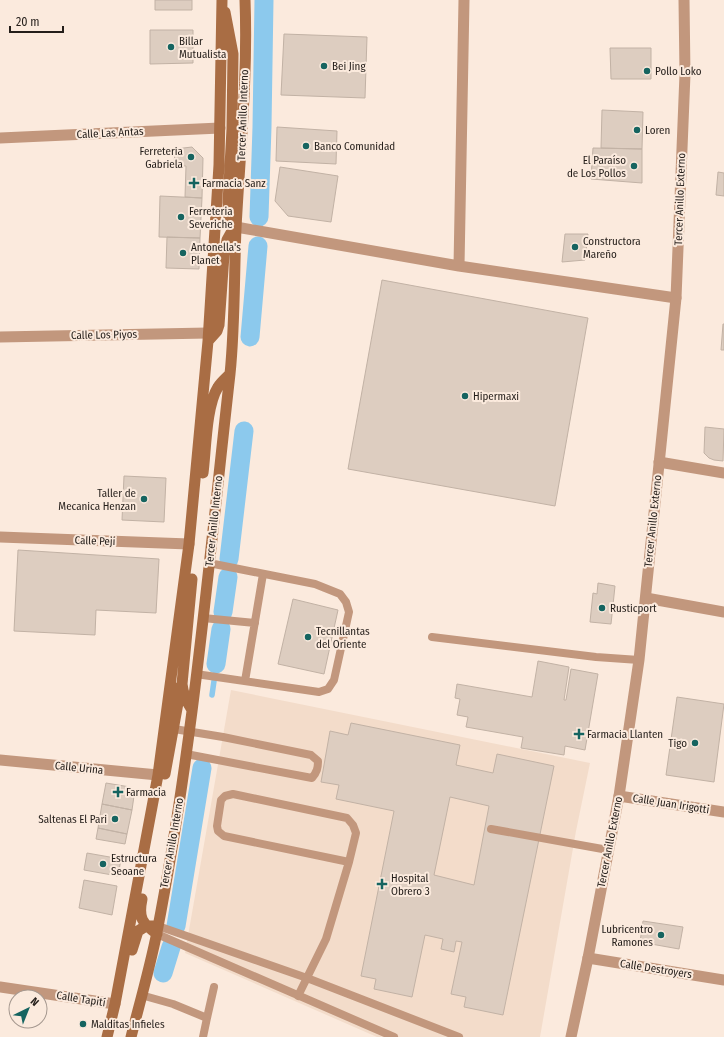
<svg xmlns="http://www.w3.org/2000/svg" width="724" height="1037" viewBox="0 0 724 1037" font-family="'Fira Sans Condensed',sans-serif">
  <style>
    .built { fill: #f3dcca }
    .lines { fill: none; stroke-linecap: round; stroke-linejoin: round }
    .stream { stroke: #8cc9ed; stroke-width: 5.5 }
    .canal { stroke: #8cc9ed; stroke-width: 19 }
    .building { fill: #ddcdc0; stroke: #c2b2a5; fill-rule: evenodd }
    .service { stroke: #c2977d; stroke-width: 8 }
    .minor { stroke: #c2977d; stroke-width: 11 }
    .tertiary { stroke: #c2977d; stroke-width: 11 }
    .secondary { stroke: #a96d44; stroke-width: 11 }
    .poi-dot { fill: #156460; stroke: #fbeadd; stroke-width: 1.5 }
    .labels { text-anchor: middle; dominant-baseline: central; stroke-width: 4; stroke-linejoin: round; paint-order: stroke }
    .poi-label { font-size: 11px; fill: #241e1a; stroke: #fbeadd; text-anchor: start }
    .street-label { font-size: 11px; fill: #241e1a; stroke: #fbeadd }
  </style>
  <rect width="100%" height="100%" fill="#fbeadd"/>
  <path class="built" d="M231 690 590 763 576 831 540 1037H377L185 953Z"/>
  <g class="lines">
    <path class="stream" d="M212 695 214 681"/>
    <path class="canal" d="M259 217 262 127 264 0
      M250 337 258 246
      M229 559 244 431
      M223 612 228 577
      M216 664 221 629
      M176 926 202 768
      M163 973 171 947"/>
  </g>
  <path class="building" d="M155 0H192V10H155Z
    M150 30H193V63L150 64Z
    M284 34 367 37 365 98 281 95Z
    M610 48H651V79H611Z
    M602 110 643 112 642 149 601 148Z
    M277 127 337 131 336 164 276 161Z
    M192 147 203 158 202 198 185 197 186 166H174L175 149Z
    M593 148 642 149V183L591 179Z
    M280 167 338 176 331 222 288 216 275 201Z
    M718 172 724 173V196L716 195Z
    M160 196 202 198 200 238 159 237Z
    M565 234H588L585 260 562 262Z
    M167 237 200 238 199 269 166 268Z
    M382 280 588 318 555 506 348 469Z
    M723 324H724V350H721Z
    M705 427 724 429 723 461 714 460 709 458 704 453Z
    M124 476 166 478 164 522 122 520Z
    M18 550 159 559 156 613 96 610 95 635 14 631Z
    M598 583 615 586 611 624 590 622 593 593 597 594Z
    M293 599 338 610 324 674 278 664Z
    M538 661 569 667 564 700H566L571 669 598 674 585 750 565 746 564 755 521 748 523 737 466 727 468 717 457 715 460 699 455 698 457 684 532 697Z
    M677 697 724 704 714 782 666 775Z
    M351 723 460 745 456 765 493 773 497 754 554 766 503 1015 464 1007 466 997 451 994 462 942 456 941 454 952 441 949 443 939 425 935 412 997 374 989 376 979 361 976 394 811 336 799 339 785 321 782 330 731 348 735ZM450 797 489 806 474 885 434 875Z
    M106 783 130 787 134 796 132 810 102 804Z
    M102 804 132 810 127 834 98 828Z
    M98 828 127 834 125 844 96 839Z
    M87 853 121 859 118 876 84 870Z
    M84 880 117 886 112 915 79 908Z
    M643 921 683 927 679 949 640 942Z"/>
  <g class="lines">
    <path class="service" d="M203 618 255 623
      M432 637 596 657 639 660
      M196 674 319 692 328 689 334 680 349 612 346 602 340 594 315 584 209 563
      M245 681 263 574
      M168 728 223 737 311 755 318 761C318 768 317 772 312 778L186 754
      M491 829 608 850
      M158 926 307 978 459 1037
      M157 934 394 1037
      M141 995 173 1004 207 1018 203 1037
      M298 996 326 939 349 862 356 833 353 825 347 818 233 794 225 796 221 800 217 826 218 831 224 836 349 862
      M207 1018 214 987"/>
    <path class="minor" d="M0 138 220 128
      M236 227 459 266 676 298
      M459 266 464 0
      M0 337 208 333
      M659 462 724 473
      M0 537 189 544
      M646 598 724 612
      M0 760 158 775
      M619 796 724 812
      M588 958 724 980
      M0 987 115 1004"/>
    <path class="tertiary" d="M571 1037 588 958 619 796 639 660 676 298 685 74 684 0"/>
    <path class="secondary" d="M208 341 217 331 219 325 224 255 227 240 232 231 236 227 232 226 229 221 228 203 232 129 233 54 225 12
      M203 473C206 450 206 406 218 387 221 382 226 378 230 374
      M192 579 182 684C183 694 186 701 192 710
      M165 774 178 703 177 688
      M142 899C138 918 142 923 157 934
      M132 950 138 931 146 926H154
      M107 1037 115 1004 158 775 189 544 208 341 219 165 222 0
      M131 1037C140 1002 150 967 157 932 193 748 209 560 230 374 235 325 234 276 236 228 240 152 248 76 245 0"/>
  </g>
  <g class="poi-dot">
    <circle cx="171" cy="47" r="4"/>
    <circle cx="324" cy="66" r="4"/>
    <circle cx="647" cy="71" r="4"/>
    <circle cx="637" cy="130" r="4"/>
    <circle cx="306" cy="146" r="4"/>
    <circle cx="191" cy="157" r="4"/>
    <circle cx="634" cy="166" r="4"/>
    <path d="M192 177h4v4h4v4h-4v4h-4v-4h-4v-4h4z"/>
    <circle cx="181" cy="217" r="4"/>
    <circle cx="575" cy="247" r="4"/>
    <circle cx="183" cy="253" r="4"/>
    <circle cx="465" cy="396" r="4"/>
    <circle cx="144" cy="499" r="4"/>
    <circle cx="602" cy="608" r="4"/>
    <circle cx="308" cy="637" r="4"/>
    <path d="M577 728h4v4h4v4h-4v4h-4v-4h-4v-4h4z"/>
    <circle cx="695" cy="743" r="4"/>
    <path d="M116 786h4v4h4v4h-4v4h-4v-4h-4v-4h4z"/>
    <circle cx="115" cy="819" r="4"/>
    <circle cx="103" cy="864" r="4"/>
    <path d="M380 878h4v4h4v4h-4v4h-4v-4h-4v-4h4z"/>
    <circle cx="661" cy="935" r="4"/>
    <circle cx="83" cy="1024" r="4"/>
  </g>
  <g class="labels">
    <g class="poi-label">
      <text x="179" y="41">Billar<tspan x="179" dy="13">Mutualista</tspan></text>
      <text x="332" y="66">Bei Jing</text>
      <text x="655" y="71">Pollo Loko</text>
      <text x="645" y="130">Loren</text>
      <text x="314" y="146">Banco Comunidad</text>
      <text x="183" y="151" text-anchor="end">Ferreteria<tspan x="183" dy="13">Gabriela</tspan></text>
      <text x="626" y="160" text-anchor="end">El Paraíso<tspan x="626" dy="13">de Los Pollos</tspan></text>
      <text x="202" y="183">Farmacia Sanz</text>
      <text x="189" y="211">Ferreteria<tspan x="189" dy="13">Severiche</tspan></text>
      <text x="583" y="241">Constructora<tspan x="583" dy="13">Mareño</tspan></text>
      <text x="191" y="247">Antonella's<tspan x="191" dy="13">Planet</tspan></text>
      <text x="473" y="396">Hipermaxi</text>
      <text x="136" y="493" text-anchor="end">Taller de<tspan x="136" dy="13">Mecanica Henzan</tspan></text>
      <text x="610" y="608">Rusticport</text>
      <text x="316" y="631">Tecnillantas<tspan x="316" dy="13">del Oriente</tspan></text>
      <text x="587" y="734">Farmacia Llanten</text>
      <text x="687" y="743" text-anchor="end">Tigo</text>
      <text x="126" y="792">Farmacia</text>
      <text x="107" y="819" text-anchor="end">Saltenas El Pari</text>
      <text x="111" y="858">Estructura<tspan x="111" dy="13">Seoane</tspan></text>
      <text x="391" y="878">Hospital<tspan x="391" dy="13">Obrero 3</tspan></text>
      <text x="653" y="929" text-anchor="end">Lubricentro<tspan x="653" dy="13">Ramones</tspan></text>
      <text x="91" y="1024">Malditas Infieles</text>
    </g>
    <g class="street-label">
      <text transform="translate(243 115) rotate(-88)">Tercer Anillo Interno</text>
      <text transform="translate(110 133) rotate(-3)">Calle Las Antas</text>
      <text transform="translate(680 199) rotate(-88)">Tercer Anillo Externo</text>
      <text transform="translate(104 335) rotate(-1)">Calle Los Piyos</text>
      <text transform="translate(214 521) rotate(-84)">Tercer Anillo Interno</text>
      <text transform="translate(653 521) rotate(-84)">Tercer Anillo Externo</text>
      <text transform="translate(95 541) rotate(2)">Calle Peji</text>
      <text transform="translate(79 768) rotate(6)">Calle Urina</text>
      <text transform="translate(671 804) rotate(9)">Calle Juan Irigotti</text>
      <text transform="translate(610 842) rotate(-79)">Tercer Anillo Externo</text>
      <text transform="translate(172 843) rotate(-80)">Tercer Anillo Interno</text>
      <text transform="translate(656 969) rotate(9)">Calle Destroyers</text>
      <text transform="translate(81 999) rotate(9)">Calle Tapití</text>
    </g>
  </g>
  <g transform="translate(28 1009) rotate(43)"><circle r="19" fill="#fbeadd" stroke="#a5988f"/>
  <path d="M0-3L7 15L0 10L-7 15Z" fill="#156460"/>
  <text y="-6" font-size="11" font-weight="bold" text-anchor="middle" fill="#241e1a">N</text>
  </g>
  <path d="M10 26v6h53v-6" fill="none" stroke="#241e1a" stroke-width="2"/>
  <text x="16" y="26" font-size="12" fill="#241e1a" stroke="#fbeadd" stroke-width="3" paint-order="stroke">20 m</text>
</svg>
